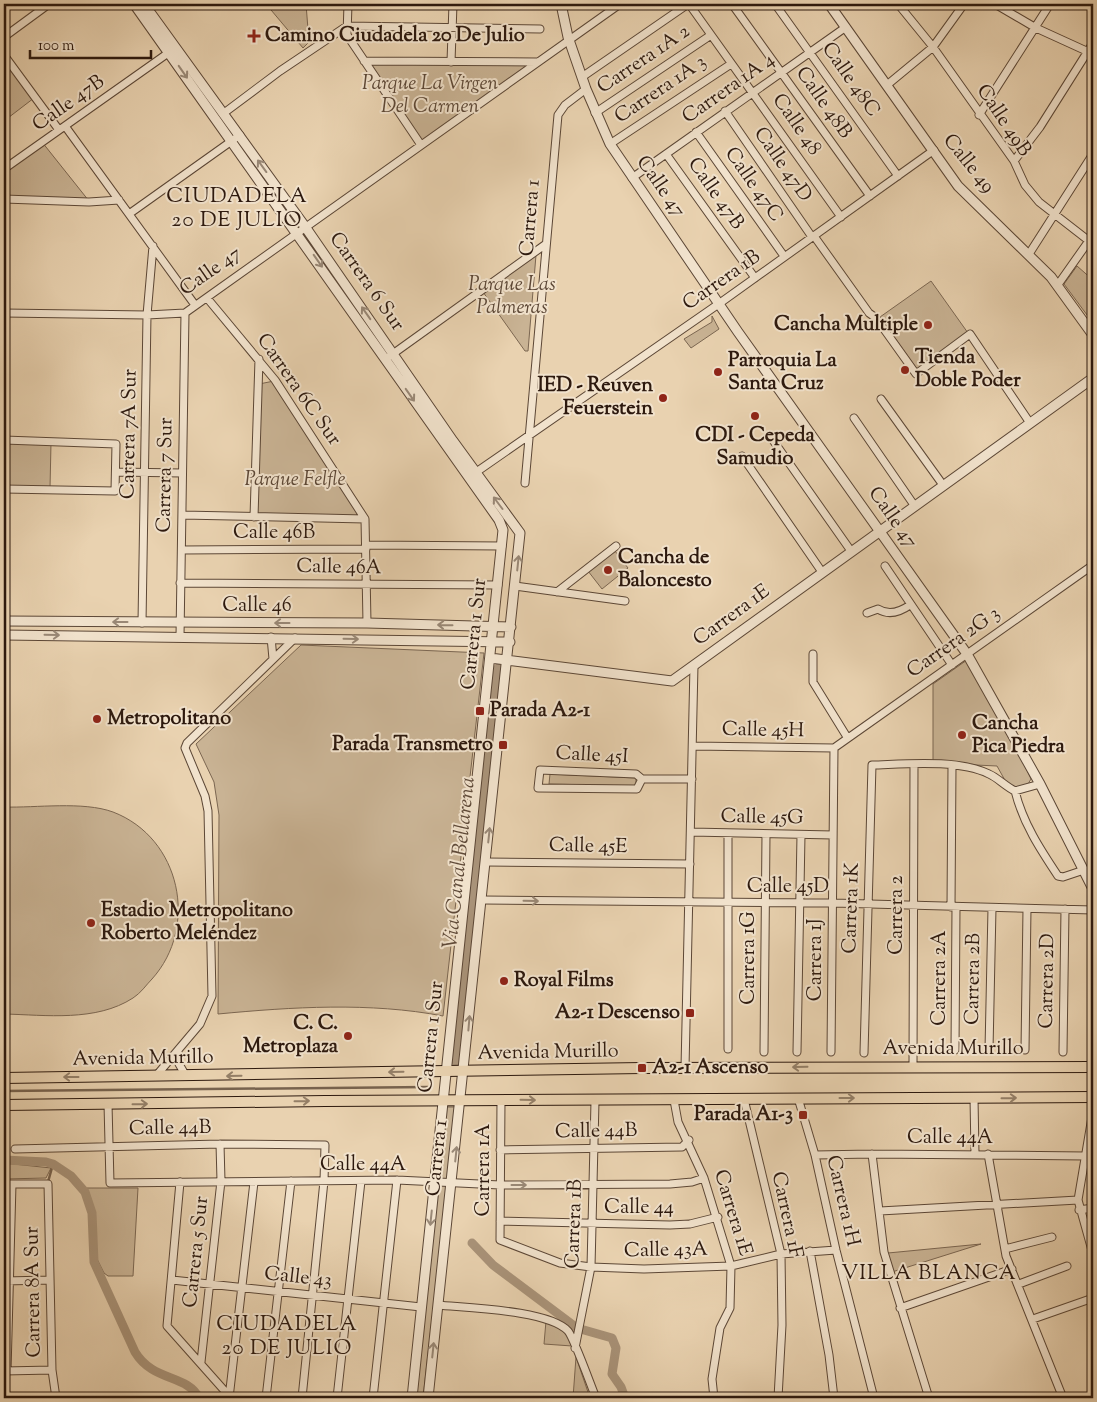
<svg xmlns="http://www.w3.org/2000/svg" width="1097" height="1402" viewBox="0 0 1097 1402" font-family="'Sorts Mill Goudy',serif">
  <style>
    .green { fill: #c9b394; stroke: #7b6651 }
    .lines { fill: none; stroke-linecap: round; stroke-linejoin: round }
    .stream { stroke: #77624e; stroke-width: 2.5 }
    .canal { stroke: #a99379; stroke-width: 9 }
    .minor-casing { stroke: #5c4736; stroke-width: 9 }
    .tertiary-casing { stroke: #5c4736; stroke-width: 11 }
    .primary-casing { stroke: #2d190e; stroke-width: 12 }
    .minor { stroke: #f1e2cc; stroke-width: 7 }
    .tertiary { stroke: #f1e2cc; stroke-width: 9 }
    .primary { stroke: #e9d2b0; stroke-width: 10 }
    .oneway { stroke: #998876 }
    .oneway2 { stroke: #947f67 }
    .poi-dot { fill: #8f2418; stroke: #f1e2cc; stroke-width: 2 }
    .labels { text-anchor: middle; dominant-baseline: central; stroke-width: 4; stroke-linejoin: round; paint-order: stroke }
    .poi-label { font-size: 20px; font-weight: bold; fill: #2d190e; stroke: #f1e2cc; text-anchor: start }
    .street-label { font-size: 20px; fill: #2d190e; stroke: #f1e2cc }
    .park-label { font-size: 20px; font-style: italic; fill: #5c4736; stroke: #f1e2cc }
    .neighbourhood-label { font-size: 21px; letter-spacing: 1px; fill: #2d190e; stroke: #f1e2cc }
    .water-label { font-size: 21px; font-style: italic; fill: #5f4a39; stroke: #f1e2cc }
  </style>
  <rect width="100%" height="100%" fill="#e9d2b0"/>
  <filter id="stains"><feTurbulence type="fractalNoise" baseFrequency=".004" numOctaves="4"/><feColorMatrix values="0 0 0 0 .2 0 0 0 0 .09 0 0 0 0 .02 0 0 0 .5 -.17"/></filter>
  <radialGradient id="worn" r=".72"><stop offset=".6" stop-color="#630" stop-opacity="0"/><stop offset="1" stop-color="#630" stop-opacity=".3"/></radialGradient>
  <path class="green" d="M266 4H306L309 42 303 48Z
    M4 57 34 98 4 121Z
    M366 61 537 63 421 142Z
    M42 142 89 201 4 200V170Z
    M536 255 528 351H525L483 292Z
    M1077 266 1093 280V323L1064 284Z
    M931 281 968 333 917 369 880 317Z
    M712 316 719 329 691 348 684 339 712 322Z
    M274 381 364 518 257 516 259 384Z
    M4 442 51 443 50 488 4 487Z
    M615 551 628 568 602 589 588 571Z
    M301 645 484 653 443 1016C370 1002 292 1007 218 1014L219 815 214 782 196 744Z
    M967 660 1025 766 1031 779 1028 784 1016 788 1007 784 997 766 933 763V684Z
    M550 774 636 778V786L549 784Z
    M4 807C36 808 83 801 113 812 181 838 199 927 152 979 146 985 141 993 133 998 96 1022 46 1015 4 1014Z
    M446 1107H456L423 1398H415Z
    M4 1163 51 1168 46 1178 4 1179Z
    M87 1188H138L133 1276H108L104 1273 97 1259 94 1210Z
    M981 1244 892 1272 888 1253Z
    M546 1321 567 1333 572 1346 544 1344Z
    M576 1357 590 1398H573Z"/>
  <g class="lines">
    <path class="stream" d="M4 1091 428 1087
      M48 1182 53 1164"/>
    <path class="canal" d="M456 1062 498 668
      M4 1160 46 1162 53 1164 71 1176 85 1192 92 1213 94 1262 135 1352C153 1382 187 1374 199 1398
      M472 1243 493 1265 577 1328 612 1338 616 1348 612 1374 621 1387 625 1398"/>
    <g class="minor-casing">
      <path id="minor" d="M348 4 347 35 421 145
        M689 4 841 217
        M732 4 870 196
        M775 4 898 176
        M898 4 933 47 1014 161 1025 185 1039 202 1093 244
        M995 4 1036 28 1093 54
        M4 37 49 4
        M4 55 59 130
        M364 61 537 62
        M451 62 453 4
        M582 77 688 4
        M887 85 933 47 964 4
        M725 111 812 237
        M224 113 280 71 347 26 540 29
        M595 113 711 35
        M979 115 1050 4
        M65 126 195 305
        M696 132 784 256
        M610 144 731 64
        M666 154 755 278
        M1014 161 1040 127 1093 43
        M4 169 171 51
        M632 178 846 27
        M4 199 89 202 119 200
        M129 214 240 135
        M814 236 869 313 876 318 916 374 970 334 1030 423
        M1029 254 1093 154
        M1057 286 1093 235
        M207 298 275 380 365 519 367 623
        M4 313 147 315 185 313 620 4
        M390 356 546 244
        M881 399 943 485
        M854 418 914 505
        M770 436 851 551
        M4 440 116 444 115 491 4 489
        M742 456 822 572
        M116 472 182 473
        M472 475 720 303 934 150
        M525 483 558 115 565 105 586 89
        M182 515 365 519
        M254 517 259 359
        M366 545 502 546
        M182 550 366 549
        M885 566 952 665
        M180 583 498 585
        M515 586 625 601
        M557 592 616 546
        M867 613 878 609C889 616 900 612 910 605
        M142 623 147 315 153 246
        M180 637 185 313
        M271 637 273 659
        M813 654V682L847 737
        M693 746 834 748
        M834 748 1093 565
        M540 770 636 774 642 779 637 789 538 788Z
        M642 779H692
        M1015 791C1023 823 1040 849 1058 876L1063 877 1084 870
        M691 832 833 835
        M486 862 690 864
        M482 900 833 903 1093 910
        M951 907 952 766
        M728 1049V834
        M955 1050 956 907
        M989 1050 992 908
        M1025 1050 1027 909
        M178 1051 179 1064 186 1076
        M764 1052 766 834
        M797 1052 801 835
        M831 1052 834 748
        M1063 1052 1065 909
        M864 1053 872 765C906 764 958 759 989 774 998 778 1005 786 1015 791L1040 784
        M913 1066 914 764
        M685 1068 694 665
        M156 1076 200 1024 212 996 208 811 205 796 185 748 187 743 295 638
        M798 1098 815 1155 836 1250 874 1398
        M974 1098 975 1154
        M744 1099 781 1254 782 1325 778 1398
        M501 1100 500 1240 560 1263 591 1267 644 1269 731 1266 781 1254 836 1250
        M674 1100 678 1122 704 1178 731 1266 730 1308 720 1328 712 1379 714 1398
        M108 1104 110 1183 397 1180 500 1185 670 1184 692 1182 704 1178
        M1093 1111 1078 1200 1093 1254
        M15 1149 220 1144 325 1145 324 1181 302 1398
        M500 1150 682 1147 689 1140
        M872 1154 884 1252 929 1398
        M988 1154 1006 1256 1063 1398
        M815 1155 872 1154 1085 1156
        M180 1182 167 1326 231 1398
        M4 1184H48L52 1370 56 1398
        M1079 1210 1093 1208
        M880 1211 1078 1200
        M500 1221 670 1225 690 1224 718 1217
        M1005 1249 1052 1237
        M810 1251 829 1355 834 1398
        M172 1280 421 1307
        M4 1281 49 1280
        M1019 1284 1067 1266
        M438 1305C468 1308 549 1310 568 1331 574 1338 591 1386 596 1398
        M900 1308 1012 1269
        M1033 1319 1093 1298
        M575 1348 591 1267 595 1101
        M201 1362 221 1181 220 1144
        M4 1371 52 1370
        M7 1371 12 1184
        M229 1398 254 1182
        M266 1398 291 1181
        M337 1398 361 1181
        M373 1398 397 1180
        M866 1398 874 1397"/>
    </g>
    <g class="tertiary-casing">
      <path id="tertiary" d="M134 4 499 520 503 530 412 1398
        M144 4 306 228 453 441 520 533 428 1398
        M561 4 568 37 586 89 610 144 738 332 967 654 1040 784 1093 889
        M829 4 958 186 1051 277 1093 335
        M4 621 367 623 511 627
        M4 635 510 642
        M490 658 672 681 1093 378"/>
    </g>
    <g class="primary-casing">
      <path id="primary" d="M4 1078 642 1068 1093 1067
        M4 1105 325 1101 1093 1097"/>
    </g>
    <use href="#minor" class="minor"/>
    <use href="#tertiary" class="tertiary"/>
    <use href="#primary" class="primary"/>
  </g>
  <defs><path id="oneway-shaft" d="M-6 0H5M1.5-3L5.5 0L1.5 3" fill="none" stroke-width="1.6" stroke-linecap="round" stroke-linejoin="round" transform="scale(1.25)"/></defs>
  <g class="oneway">
    <use href="#oneway-shaft" transform="translate(183 72) rotate(55)"/>
    <use href="#oneway-shaft" transform="translate(262 166) rotate(-126)"/>
    <use href="#oneway-shaft" transform="translate(318 261) rotate(55)"/>
    <use href="#oneway-shaft" transform="translate(366 313) rotate(-125)"/>
    <use href="#oneway-shaft" transform="translate(410 395) rotate(55)"/>
    <use href="#oneway-shaft" transform="translate(498 503) rotate(-127)"/>
    <use href="#oneway-shaft" transform="translate(518 563) rotate(-84)"/>
    <use href="#oneway-shaft" transform="translate(120 622) rotate(-180)"/>
    <use href="#oneway-shaft" transform="translate(282 623) rotate(-180)"/>
    <use href="#oneway-shaft" transform="translate(445 625) rotate(-179)"/>
    <use href="#oneway-shaft" transform="translate(52 635) rotate(1)"/>
    <use href="#oneway-shaft" transform="translate(351 639) rotate(1)"/>
    <use href="#oneway-shaft" transform="translate(489 835) rotate(-84)"/>
    <use href="#oneway-shaft" transform="translate(531 901) rotate(1)"/>
    <use href="#oneway-shaft" transform="translate(469 1023) rotate(-85)"/>
    <use href="#oneway-shaft" transform="translate(456 1154) rotate(-84)"/>
    <use href="#oneway-shaft" transform="translate(519 1185)"/>
    <use href="#oneway-shaft" transform="translate(431 1218) rotate(96)"/>
    <use href="#oneway-shaft" transform="translate(433 1350) rotate(-84)"/>
  </g>
  <g class="oneway2">
    <use href="#oneway-shaft" transform="translate(800 1067) rotate(179)"/>
    <use href="#oneway-shaft" transform="translate(396 1072) rotate(179)"/>
    <use href="#oneway-shaft" transform="translate(234 1076) rotate(179)"/>
    <use href="#oneway-shaft" transform="translate(71 1077) rotate(180)"/>
    <use href="#oneway-shaft" transform="translate(847 1098)"/>
    <use href="#oneway-shaft" transform="translate(1009 1098) rotate(-1)"/>
    <use href="#oneway-shaft" transform="translate(528 1100) rotate(1)"/>
    <use href="#oneway-shaft" transform="translate(302 1101) rotate(-1)"/>
    <use href="#oneway-shaft" transform="translate(140 1104) rotate(-1)"/>
  </g>
  <g class="poi-dot">
    <path d="M251.5 28.5h5v5h5v5h-5v5h-5v-5h-5v-5h5z"/>
    <circle cx="928" cy="325" r="5"/>
    <circle cx="905" cy="370" r="5"/>
    <circle cx="718" cy="372" r="5"/>
    <circle cx="663" cy="398" r="5"/>
    <circle cx="755" cy="416" r="5"/>
    <circle cx="608" cy="570" r="5"/>
    <rect x="475" y="706" width="10" height="10" rx="2.5"/>
    <circle cx="97" cy="719" r="5"/>
    <circle cx="962" cy="735" r="5"/>
    <rect x="498" y="740" width="10" height="10" rx="2.5"/>
    <circle cx="91" cy="923" r="5"/>
    <circle cx="504" cy="981" r="5"/>
    <rect x="685" y="1008" width="10" height="10" rx="2.5"/>
    <circle cx="348" cy="1036" r="5"/>
    <rect x="637" y="1063" width="10" height="10" rx="2.5"/>
    <rect x="798" y="1110" width="10" height="10" rx="2.5"/>
  </g>
  <g class="labels">
    <g class="poi-label">
      <text x="265" y="36">Camino Ciudadela 20 De Julio</text>
      <text x="918" y="325" text-anchor="end">Cancha Multiple</text>
      <text x="915" y="358">Tienda<tspan x="915" dy="23">Doble Poder</tspan></text>
      <text x="728" y="361">Parroquia La<tspan x="728" dy="23">Santa Cruz</tspan></text>
      <text x="653" y="386" text-anchor="end">IED - Reuven<tspan x="653" dy="23">Feuerstein</tspan></text>
      <text x="755" y="436" text-anchor="middle">CDI - Cepeda<tspan x="755" dy="23">Samudio</tspan></text>
      <text x="618" y="558">Cancha de<tspan x="618" dy="23">Baloncesto</tspan></text>
      <text x="490" y="711">Parada A2-1</text>
      <text x="107" y="719">Metropolitano</text>
      <text x="972" y="724">Cancha<tspan x="972" dy="23">Pica Piedra</tspan></text>
      <text x="493" y="745" text-anchor="end">Parada Transmetro</text>
      <text x="101" y="911">Estadio Metropolitano<tspan x="101" dy="23">Roberto Meléndez</tspan></text>
      <text x="514" y="981">Royal Films</text>
      <text x="680" y="1013" text-anchor="end">A2-1 Descenso</text>
      <text x="338" y="1024" text-anchor="end">C. C.<tspan x="338" dy="23">Metroplaza</tspan></text>
      <text x="652" y="1068">A2-1 Ascenso</text>
      <text x="793" y="1115" text-anchor="end">Parada A1-3</text>
    </g>
    <g class="street-label">
      <text transform="translate(644 60) rotate(-34)">Carrera 1A 2</text>
      <text transform="translate(850 80) rotate(55)">Calle 48C</text>
      <text transform="translate(729 89) rotate(-35)">Carrera 1A 4</text>
      <text transform="translate(661 90) rotate(-34)">Carrera 1A 3</text>
      <text transform="translate(823 103) rotate(55)">Calle 48B</text>
      <text transform="translate(69 104) rotate(-35)">Calle 47B</text>
      <text transform="translate(1003 121) rotate(56)">Calle 49B</text>
      <text transform="translate(796 125) rotate(55)">Calle 48</text>
      <text transform="translate(968 164) rotate(51)">Calle 49</text>
      <text transform="translate(782 165) rotate(55)">Calle 47D</text>
      <text transform="translate(753 185) rotate(55)">Calle 47C</text>
      <text transform="translate(660 187) rotate(55)">Calle 47</text>
      <text transform="translate(715 194) rotate(55)">Calle 47B</text>
      <text transform="translate(531 218) rotate(-85)">Carrera 1</text>
      <text transform="translate(211 272) rotate(-35)">Calle 47</text>
      <text transform="translate(722 281) rotate(-35)">Carrera 1B</text>
      <text transform="translate(366 282) rotate(55)">Carrera 6 Sur</text>
      <text transform="translate(298 390) rotate(55)">Carrera 6C Sur</text>
      <text transform="translate(130 434) rotate(-89)">Carrera 7A Sur</text>
      <text transform="translate(166 475) rotate(-89)">Carrera 7 Sur</text>
      <text transform="translate(892 518) rotate(55)">Calle 47</text>
      <text x="274" y="533">Calle 46B</text>
      <text transform="translate(339 568) rotate(1)">Calle 46A</text>
      <text x="257" y="606">Calle 46</text>
      <text transform="translate(732 616) rotate(-36)">Carrera 1E</text>
      <text transform="translate(475 634) rotate(-84)">Carrera 1 Sur</text>
      <text transform="translate(954 643) rotate(-35)">Carrera 2G 3</text>
      <text transform="translate(763 731) rotate(1)">Calle 45H</text>
      <text transform="translate(592 756) rotate(3)">Calle 45I</text>
      <text transform="translate(762 818) rotate(1)">Calle 45G</text>
      <text transform="translate(588 847) rotate(1)">Calle 45E</text>
      <text x="788" y="887">Calle 45D</text>
      <text transform="translate(852 908) rotate(-88)">Carrera 1K</text>
      <text transform="translate(897 915) rotate(-90)">Carrera 2</text>
      <text transform="translate(749 958) rotate(-90)">Carrera 1G</text>
      <text transform="translate(816 960) rotate(-90)">Carrera 1J</text>
      <text transform="translate(940 978) rotate(-90)">Carrera 2A</text>
      <text transform="translate(974 979) rotate(-89)">Carrera 2B</text>
      <text transform="translate(1048 981) rotate(-89)">Carrera 2D</text>
      <text transform="translate(432 1037) rotate(-84)">Carrera 1 Sur</text>
      <text x="953" y="1049">Avenida Murillo</text>
      <text transform="translate(548 1053) rotate(-1)">Avenida Murillo</text>
      <text transform="translate(143 1059) rotate(-1)">Avenida Murillo</text>
      <text transform="translate(170 1129) rotate(-1)">Calle 44B</text>
      <text transform="translate(596 1132) rotate(-1)">Calle 44B</text>
      <text x="950" y="1138">Calle 44A</text>
      <text transform="translate(438 1158) rotate(-84)">Carrera 1</text>
      <text x="363" y="1165">Calle 44A</text>
      <text transform="translate(484 1170) rotate(-90)">Carrera 1A</text>
      <text transform="translate(842 1201) rotate(77)">Carrera 1H</text>
      <text x="639" y="1208">Calle 44</text>
      <text transform="translate(732 1213) rotate(73)">Carrera 1E</text>
      <text transform="translate(786 1215) rotate(78)">Carrera 1F</text>
      <text transform="translate(575 1224) rotate(-88)">Carrera 1B</text>
      <text transform="translate(666 1251) rotate(-1)">Calle 43A</text>
      <text transform="translate(197 1252) rotate(-84)">Carrera 5 Sur</text>
      <text transform="translate(298 1278) rotate(6)">Calle 43</text>
      <text transform="translate(34 1292) rotate(-91)">Carrera 8A Sur</text>
    </g>
    <g class="park-label">
      <text x="430" y="84">Parque La Virgen<tspan x="430" dy="23">Del Carmen</tspan></text>
      <text x="512" y="285">Parque Las<tspan x="512" dy="23">Palmeras</tspan></text>
      <text x="295" y="480">Parque Felfle</text>
    </g>
    <g class="neighbourhood-label">
      <text x="237" y="197">CIUDADELA<tspan x="237" dy="24">20 DE JULIO</tspan></text>
      <text x="929" y="1274">VILLA BLANCA</text>
      <text x="287" y="1325">CIUDADELA<tspan x="287" dy="24">20 DE JULIO</tspan></text>
    </g>
    <g class="water-label">
      <text transform="translate(460 863) rotate(-84)">Via Canal Bellarena</text>
    </g>
  </g>
  <rect width="1097" height="1402" fill="none" stroke="#e9d2b0" stroke-width="20"/>
  <rect x="5" y="5" width="1087" height="1392" fill="none" stroke="#2d190e" stroke-width="2.5"/>
  <rect x="10" y="10" width="1077" height="1382" fill="none" stroke="#2d190e"/>
  <path d="M30 50v8h121v-8" fill="none" stroke="#2d190e" stroke-width="2.5"/>
  <text x="38" y="50" font-size="15" fill="#2d190e" stroke="#f1e2cc" stroke-width="4" paint-order="stroke">100 m</text>
  <rect width="100%" height="100%" filter="url(#stains)"/>
  <rect width="100%" height="100%" fill="url(#worn)"/>
</svg>
